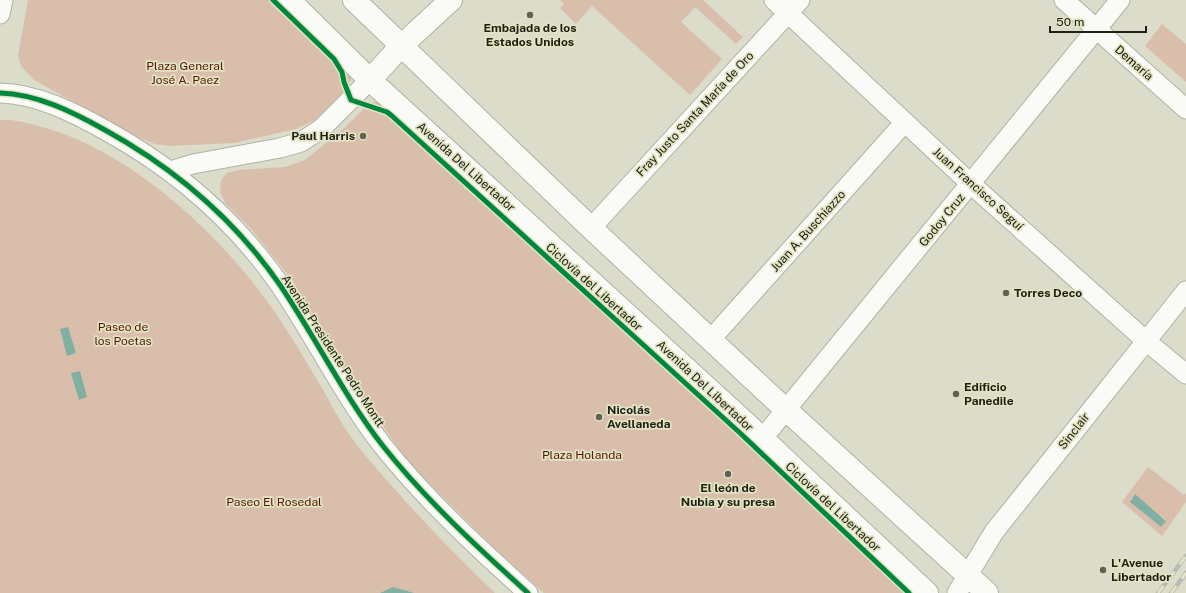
<svg xmlns="http://www.w3.org/2000/svg" width="1186" height="593" viewBox="0 0 1186 593" font-family="'Public Sans',sans-serif">
  <style>
    .green { fill: #dabeac; fill-rule: evenodd }
    .water { fill: #81afa1 }
    .lines { fill: none; stroke-linecap: round; stroke-linejoin: round }
    .minor-casing { stroke: #b1b2a4; stroke-width: 21 }
    .major-casing { stroke: #b1b2a4; stroke-width: 24 }
    .minor { stroke: #fafaf7; stroke-width: 19 }
    .major { stroke: #fafaf7; stroke-width: 22 }
    .rail-casing { stroke: #b9b9b5; stroke-width: 4.5 }
    .rail { stroke: #e1e3c3; stroke-width: 3; stroke-dasharray: 9; stroke-linecap: butt }
    .cycleway-casing { stroke: #e1e3c3; stroke-width: 8 }
    .cycleway { stroke: #00873e; stroke-width: 5 }
    .poi-dot { fill: #616254; stroke: #e1e3c3; stroke-width: 1.5 }
    .labels { text-anchor: middle; dominant-baseline: central; stroke-width: 3.5; stroke-linejoin: round; paint-order: stroke }
    .poi-label { font-size: 12px; font-weight: bold; fill: #202014; stroke: #e1e3c3; text-anchor: start }
    .street-label { font-size: 12px; fill: #202014; stroke: #e1e3c3 }
    .park-label { font-size: 12px; fill: #561600; stroke: #e1e3c3 }
  </style>
  <rect width="100%" height="100%" fill="#dbdcca"/>
  <path class="green" d="M28 0H281L350 72 351 80 340 96 315 120 296 129 234 143 170 146 155 144 137 137 34 80 21 66 18 55Z
    M560 0H703L743 37 736 44 695 7 681 22 722 59 690 95 592 6 576 24 560 8 564 4Z
    M1162 24 1186 44V82L1145 46Z
    M382 101 919 593H544L495 549 410 464 361 396 292 280 252 230 226 204 220 192 221 181 227 173 238 170 285 167 305 160 342 130 370 103Z
    M0 120C12 119 26 123 38 126 122 146 210 225 261 293 283 322 302 354 320 385 330 401 338 419 349 434 366 458 387 480 406 502 435 533 464 564 495 593H0Z
    M1148 467 1184 495 1186 493V502L1162 536 1122 502ZM1134 495 1166 520 1161 527 1130 502Z"/>
  <path class="water" d="M68 327 76 353 67 356 60 329Z
    M80 371 87 397 79 400 71 373Z
    M1135 494 1166 521 1161 527 1130 502Z
    M393 587 414 593H380Z"/>
  <g class="lines">
    <g class="minor-casing">
      <path id="minor" d="M774 0 971 184 1146 341 1186 374
        M1064 0 1186 109
        M0 14 3 0
        M0 93C37 94 73 112 105 130 174 168 235 220 280 285 316 338 344 396 383 446 425 499 478 548 528 593
        M170 171 193 164 280 148 301 142 321 129 370 80
        M591 228 800 0
        M711 339 905 122
        M762 439 1120 0
        M957 593 994 532 1186 291"/>
    </g>
    <g class="major-casing">
      <path id="major" d="M289 0 370 80 748 425 927 593
        M354 0 591 228 771 396 987 593
        M370 80 401 46 451 0"/>
    </g>
    <use href="#minor" class="minor"/>
    <use href="#major" class="major"/>
    <g class="rail-casing">
      <path id="rail" d="M1158 593 1186 556
        M1171 593 1186 573"/>
    </g>
    <use href="#rail" class="rail"/>
    <g class="cycleway-casing">
      <path id="cycleway" d="M273 0 334 59 342 72 344 82 351 100 387 112 392 116 740 433 909 593
        M0 93C37 94 73 112 105 130 174 168 235 220 280 285 316 338 344 396 383 446 425 499 478 548 528 593"/>
    </g>
    <use href="#cycleway" class="cycleway"/>
  </g>
  <g class="poi-dot">
    <circle cx="530" cy="15" r="4"/>
    <circle cx="363" cy="136" r="4"/>
    <circle cx="1006" cy="293" r="4"/>
    <circle cx="956" cy="394" r="4"/>
    <circle cx="599" cy="417" r="4"/>
    <circle cx="728" cy="474" r="4"/>
    <circle cx="1103" cy="570" r="4"/>
  </g>
  <g class="labels">
    <g class="poi-label">
      <text x="530" y="28" text-anchor="middle">Embajada de los<tspan x="530" dy="14">Estados Unidos</tspan></text>
      <text x="355" y="136" text-anchor="end">Paul Harris</text>
      <text x="1014" y="293">Torres Deco</text>
      <text x="964" y="387">Edificio<tspan x="964" dy="14">Panedile</tspan></text>
      <text x="607" y="410">Nicolás<tspan x="607" dy="14">Avellaneda</tspan></text>
      <text x="728" y="488" text-anchor="middle">El león de<tspan x="728" dy="14">Nubia y su presa</tspan></text>
      <text x="1111" y="563">L'Avenue<tspan x="1111" dy="14">Libertador</tspan></text>
    </g>
    <g class="street-label">
      <text transform="translate(1134 63) rotate(41)">Demaría</text>
      <text transform="translate(695 114) rotate(-47)">Fray Justo Santa María de Oro</text>
      <text transform="translate(466 167) rotate(42)">Avenida Del Libertador</text>
      <text transform="translate(978 189) rotate(42)">Juan Francisco Seguí</text>
      <text transform="translate(942 220) rotate(-51)">Godoy Cruz</text>
      <text transform="translate(808 231) rotate(-48)">Juan A. Buschiazzo</text>
      <text transform="translate(594 287) rotate(42)">Ciclovía del Libertador</text>
      <text transform="translate(333 351) rotate(57)">Avenida Presidente Pedro Montt</text>
      <text transform="translate(705 386) rotate(43)">Avenida Del Libertador</text>
      <text transform="translate(1074 431) rotate(-52)">Sinclair</text>
      <text transform="translate(833 507) rotate(43)">Ciclovía del Libertador</text>
    </g>
    <g class="park-label">
      <text x="185" y="66">Plaza General<tspan x="185" dy="14">José A. Paez</tspan></text>
      <text x="123" y="327">Paseo de<tspan x="123" dy="14">los Poetas</tspan></text>
      <text x="582" y="455">Plaza Holanda</text>
      <text x="274" y="502">Paseo El Rosedal</text>
    </g>
  </g>
  <path d="M1050 26v6h96v-6" fill="none" stroke="#202014" stroke-width="2"/>
  <text x="1056" y="26" font-size="12" fill="#202014" stroke="#e1e3c3" stroke-width="3" paint-order="stroke">50 m</text>
</svg>
